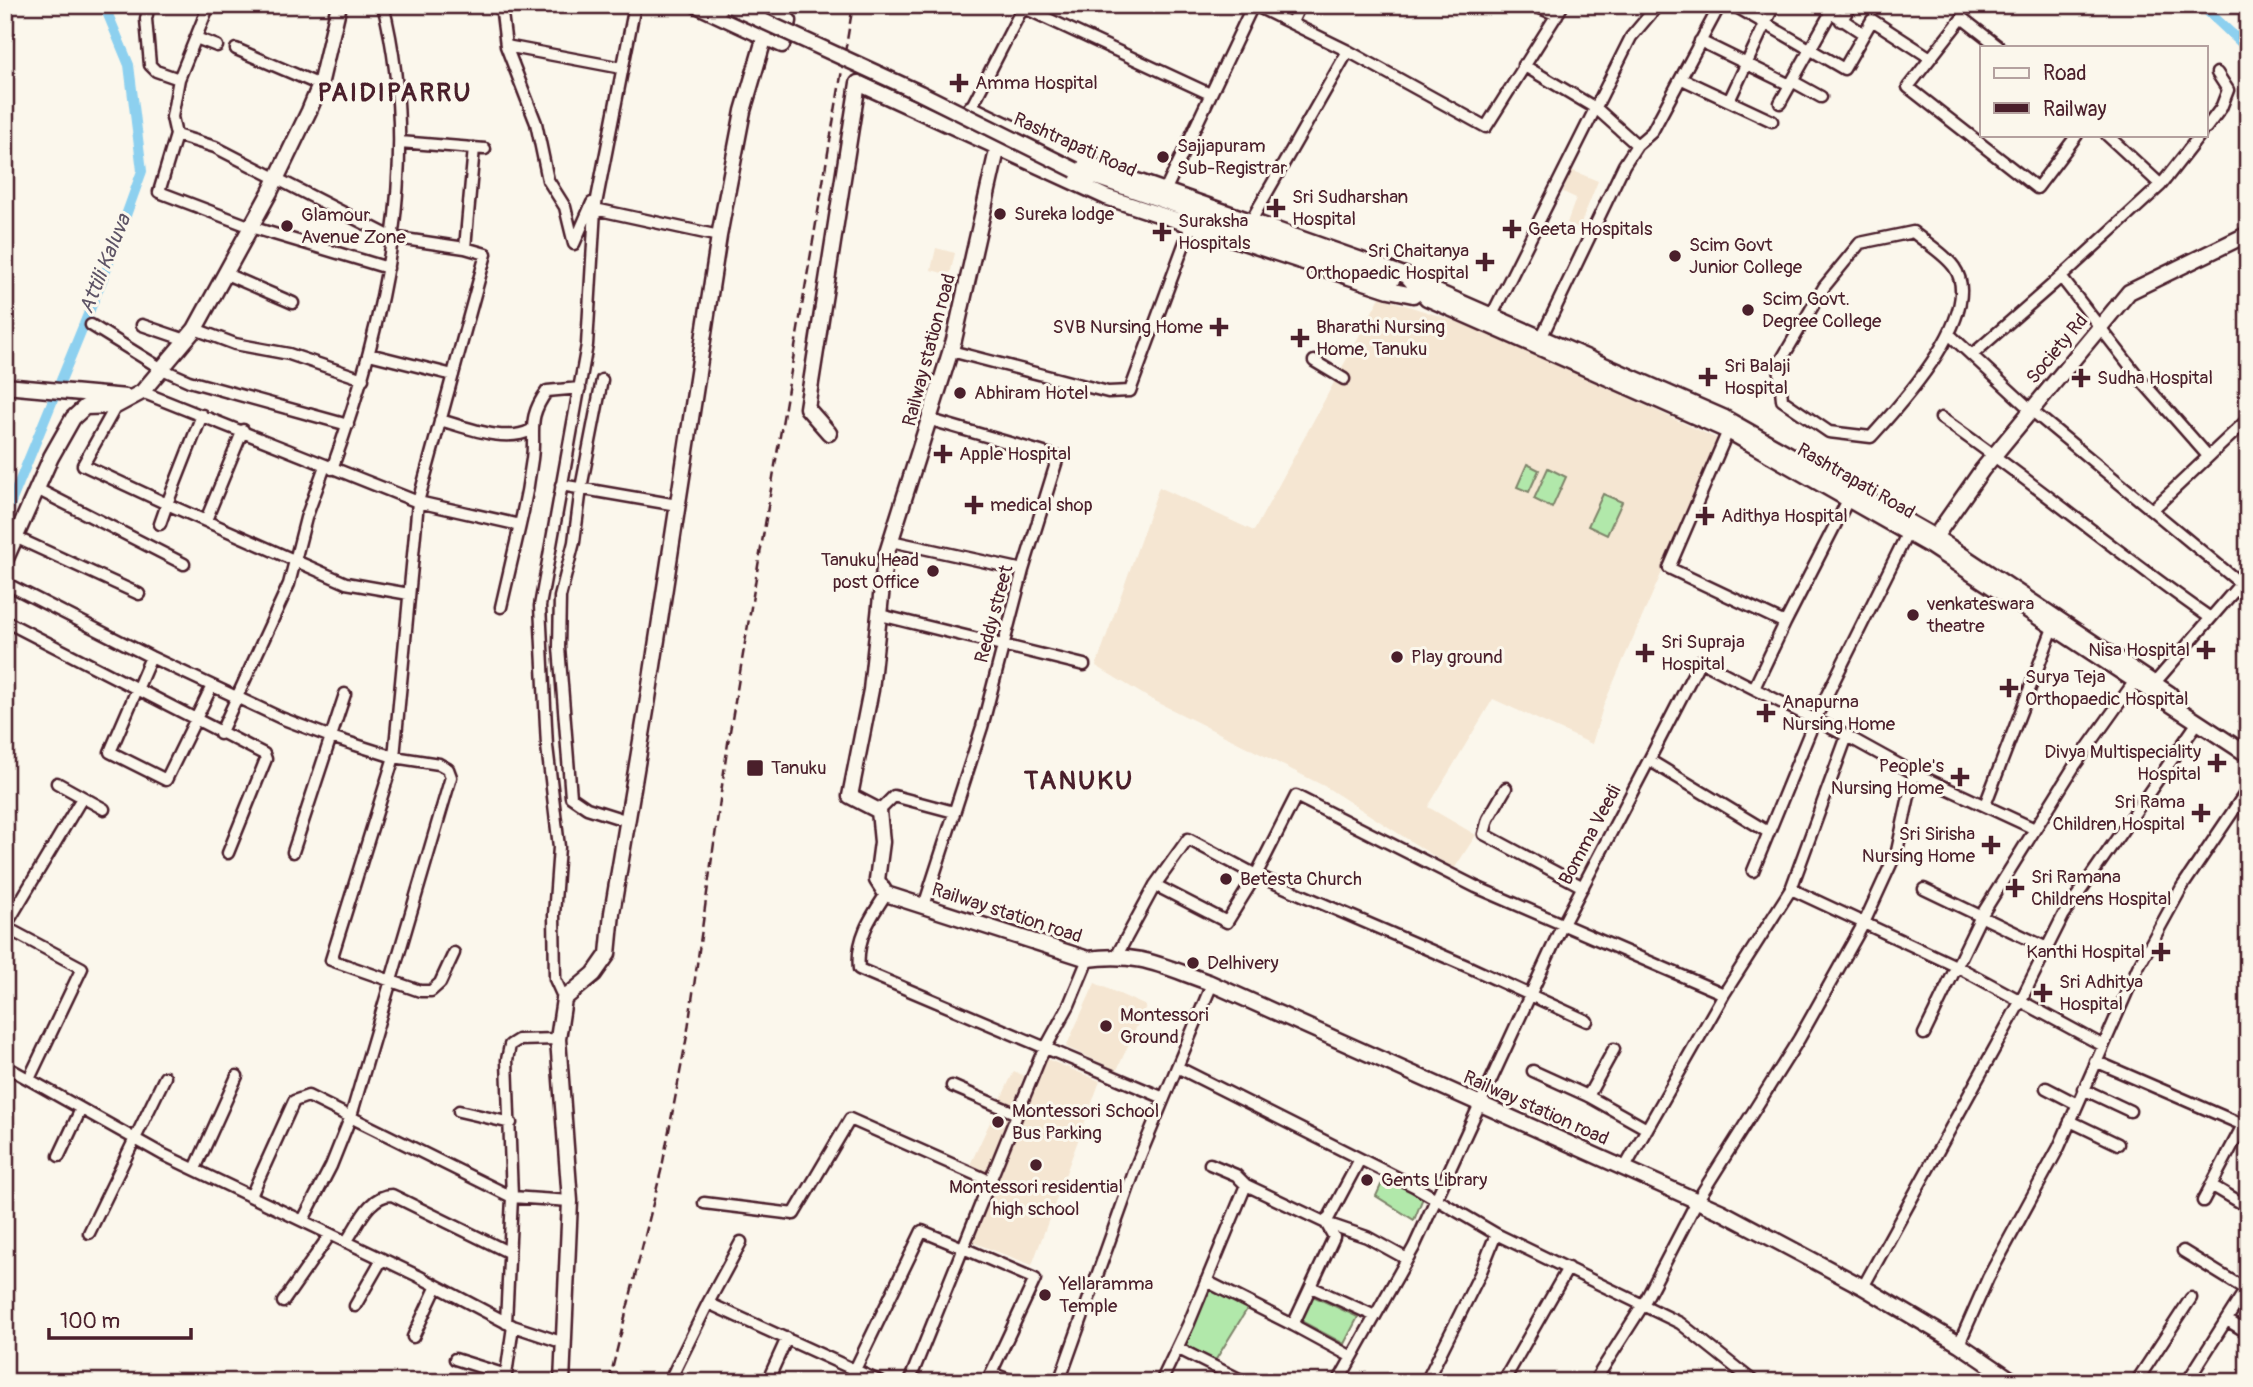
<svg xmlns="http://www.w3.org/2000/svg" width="2253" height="1387" viewBox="0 0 2253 1387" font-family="Pangolin,sans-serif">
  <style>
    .built { fill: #f5e6d2 }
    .green { fill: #b1e8aa; stroke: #7e846a; stroke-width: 2 }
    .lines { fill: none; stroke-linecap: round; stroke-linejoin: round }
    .canal { stroke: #8dd0ef; stroke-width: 10 }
    .street-casing { stroke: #4a1f2b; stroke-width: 15 }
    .secondary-casing { stroke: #4a1f2b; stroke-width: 19 }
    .street { stroke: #fbf7ec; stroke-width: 10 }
    .secondary { stroke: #fbf7ec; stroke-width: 14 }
    .rail { stroke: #4a1f2b; stroke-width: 2.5; stroke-dasharray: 10 5; stroke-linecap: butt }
    .secondary-bridge-casing { stroke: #4a1f2b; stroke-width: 19; stroke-linecap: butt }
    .secondary-bridge { stroke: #fbf7ec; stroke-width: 14 }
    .poi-dot { fill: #4a1f2b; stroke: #fbf7ec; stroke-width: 2.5 }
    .labels { text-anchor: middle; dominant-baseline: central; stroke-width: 6; stroke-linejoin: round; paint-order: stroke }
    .poi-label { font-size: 19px; fill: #4a1f2b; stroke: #fbf7ec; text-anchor: start }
    .street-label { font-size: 19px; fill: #4a1f2b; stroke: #fbf7ec }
    .water-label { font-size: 21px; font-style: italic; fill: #5e5466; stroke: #fbf7ec }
    .district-label { font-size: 26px; font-weight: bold; letter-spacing: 2px; fill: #4a1f2b; stroke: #fbf7ec }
  </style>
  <rect width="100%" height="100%" fill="#fbf7ec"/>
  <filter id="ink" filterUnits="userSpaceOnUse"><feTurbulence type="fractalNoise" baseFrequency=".0143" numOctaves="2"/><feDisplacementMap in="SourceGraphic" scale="14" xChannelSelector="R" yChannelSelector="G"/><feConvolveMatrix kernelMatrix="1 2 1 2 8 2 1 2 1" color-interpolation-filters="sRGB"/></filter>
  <g filter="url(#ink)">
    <path class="built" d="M1571 170 1598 181 1579 228 1567 223 1576 198 1563 192Z
      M936 248 955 253 950 275 931 270Z
      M1380 297 1480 329 1720 440 1604 704 1592 744 1493 699 1428 807 1476 835 1454 869 1326 787 1149 698 1096 666 1159 487 1254 531Z
      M1095 983 1146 1006 1117 1070 1066 1047Z
      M1047 1059 1100 1081 1032 1265 972 1242Z
      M1014 1071 1024 1076 984 1179 969 1167Z"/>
    <path class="green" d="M1527 464 1539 470 1529 492 1517 487Z
      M1548 468 1566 477 1552 508 1534 499Z
      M1603 494 1622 502 1607 535 1588 526Z
      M1385 1176 1424 1195 1414 1220 1376 1196Z
      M1209 1288 1249 1306 1215 1361 1184 1344Z
      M1313 1296 1358 1317 1344 1344 1301 1321Z"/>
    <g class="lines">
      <path class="canal" d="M2201 5 2248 49
        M5 517 107 268 142 171 129 65 104 5"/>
      <g class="street-casing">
        <path id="street" d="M149 5 146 19 150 65 156 71 179 79
          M209 5 179 79 172 117 176 135 159 192 254 228 388 268
          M501 5 506 46 536 123 548 180 565 207 574 244 592 203
          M1018 5 1210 94
          M1254 5 1348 51
          M1533 5 1557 15
          M1733 5 1844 69 1872 20 1929 57
          M1820 5 1864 34
          M1841 21 1851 5
          M1292 22 1300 5
          M196 38 217 46
          M1700 41 1790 85
          M506 46 622 68
          M1999 47 1962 18 1908 87 2037 188 2077 135
          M236 49 320 85
          M1523 65 1597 109 1637 145
          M1682 79 1772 121
          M1792 81 1821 97
          M1729 101 1774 5
          M1780 103 1831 12
          M971 108 1024 5
          M2206 128 2221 108 2228 90 2217 73
          M176 135 215 147 391 237 465 248 474 148
          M2107 135 2161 185
          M2200 135 2161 185 2061 277 2141 380 2208 456
          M400 142 485 149
          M1166 198V189L1253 5
          M595 209 719 236
          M1248 226 1348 51 1486 127 1563 5
          M1913 232C1926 243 1945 254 1954 267 1986 312 1900 405 1871 437L1829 432 1782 400 1779 364 1824 287 1860 243Z
          M226 274 293 303
          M1492 315 1631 37 1658 5
          M91 325 162 369 189 381 348 425
          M142 325 186 340
          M195 329 235 344 289 354 363 379
          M1950 335 2031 410 2240 583
          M1542 336 1624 165 1637 145 1652 132 1720 5
          M951 351 1108 392 1130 391 1192 223
          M369 354 453 375
          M1972 355 2061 277
          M1314 361 1344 379
          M602 380 581 488 574 542 560 597 559 647 571 797 587 808 628 821
          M142 392 418 502 486 254 465 248
          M116 406 83 465 167 504 202 415
          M1941 418C2033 481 2118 554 2209 617
          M440 420C466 427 506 444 531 430
          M1728 431 1669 568 1785 623 1755 686
          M332 469C385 323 422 158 383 5
          M561 485 677 505
          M37 489 184 564
          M2152 510 2244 423 2248 424
          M206 520 243 430
          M160 524 167 504 346 583 409 594
          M520 525C525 504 529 482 532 459 536 430 526 420 547 391L580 388
          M15 537 139 594
          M891 541 1023 570
          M5 583 151 657 281 718 331 737 394 757 439 764 448 769 451 777 351 1116 331 1166 303 1220
          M880 615 1084 665
          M5 621 264 754 266 759 228 853
          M1785 623 1849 498
          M151 657 110 752 166 780 212 686
          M2152 686 2248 575
          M220 734 289 584 306 518 325 466
          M1847 736 1914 773 2035 829
          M57 783 104 809
          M1506 788 1488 819 1484 834 1583 887
          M1985 805 2053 628
          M879 811 894 796 954 812
          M1768 832 1649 760 1700 661 1847 736 1791 889 1958 967 2102 1045
          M293 852 345 694
          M1753 871 1816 717 1910 528
          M1155 885 1227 922 1256 875 1469 967 1587 1021
          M1924 889 2047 948
          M886 894C870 918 856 939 859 969L1164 1098
          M924 906 982 727 1023 570 1058 457 931 420
          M5 927 82 968 29 1079
          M5 927 82 798
          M454 953 440 983 431 991H420L331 960 394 757 418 502 520 525 501 607
          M1117 955 1155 885 1188 839 1256 875 1296 796 1476 887 1724 994 1791 889
          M1212 984 1177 1067 1414 1186 1496 1234 1680 1323 1754 1382
          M564 999 555 979 554 915 559 847 547 746 540 606 587 345 595 209 635 5
          M1924 1034 1981 916 2075 765 2137 678
          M2095 1061 2243 1125 2203 1201
          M5 1066 162 1154 418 1276 513 1326 564 1343
          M1533 1071 1588 1096 1647 1129
          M952 1086 1017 1114
          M2046 1088 2077 1104
          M2083 1089 2130 1111
          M1588 1096 1614 1049
          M459 1111 511 1123
          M2070 1121 2118 1144
          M59 1156 81 1109
          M1210 1164 1236 1175 1246 1185
          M195 1169 237 1076
          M1624 1169 1724 994
          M990 1181 1040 1058 1069 1005 1088 959
          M2211 1185 2248 1207
          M251 1196 294 1101 308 1096 512 1197 570 1201
          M704 1203 794 1214 850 1119 990 1181 963 1248 922 1231 849 1382
          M1326 1223 1367 1237 1407 1259
          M89 1233 165 1077
          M346 1242C358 1225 369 1195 392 1195L508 1252
          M2183 1251 2245 1289
          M1206 1281 1293 1325 1334 1237 1326 1223
          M1311 1287 1375 1316
          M1863 1287 2019 1004 2063 916 2198 722
          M283 1302 329 1236
          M708 1303 741 1242
          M355 1306 382 1259
          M2227 1320 2248 1333
          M506 1323 512 1197 507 1060 510 1045 518 1040 558 1039
          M1293 1325 1352 1357
          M413 1337 437 1286
          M1959 1344 1988 1278 2059 1147 2138 967 2182 887 2248 789
          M1177 1348 1245 1382
          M455 1359 506 1375 513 1326
          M991 1373 1015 1382
          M669 1382 708 1303 881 1382
          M767 1382 787 1338
          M909 1382 963 1248 1035 1279 987 1382
          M1059 1382 1138 1161 1177 1067
          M1161 1382 1189 1323 1246 1185 1326 1223 1360 1159
          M1338 1382 1414 1247 1562 926 1649 760
          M1426 1382 1480 1274 1496 1234
          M1503 1382 1568 1268
          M1594 1382 1643 1305 1697 1201 1799 1039 1864 923 1897 851 1914 773
          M2136 1382 2191 1298
          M2187 1382 2244 1292"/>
      </g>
      <g class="secondary-casing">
        <path id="secondary" d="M696 5 782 45 789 21 754 5
          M971 108 1083 162 1407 276 1427 298 1728 431 1930 546 2248 755
          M998 146 954 340 885 559 871 690 850 796 879 811 882 842 877 880 886 894 1088 959C1139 952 1162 966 1208 982L1722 1212 1863 1287 1959 1344 2015 1382
          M1075 170 1392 280
          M1415 288H1428L1725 418 1935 537 2170 694
          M5 386 126 397
          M829 433 807 408 858 83 1106 197 1389 290 1413 295 1419 289
          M1935 537 1982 470 2129 292 2248 234
          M5 561 51 457 73 418 85 407 116 406 142 392 195 329 270 192 309 111 320 85 339 5
          M562 1382 570 1201 558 1039 564 999 594 974 608 954 612 913 647 705 719 236 743 111 765 36"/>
      </g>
      <use href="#street" class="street"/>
      <use href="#secondary" class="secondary"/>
      <path class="rail" d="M609 1382 662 1167 687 1036 728 743 853 5"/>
      <g class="secondary-bridge-casing">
        <path id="secondary-bridge" d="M728 5 920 93 1075 170"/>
      </g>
      <use href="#secondary-bridge" class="secondary-bridge"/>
    </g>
  </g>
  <g class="poi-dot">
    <path d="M955.5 72.5h7v7h7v7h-7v7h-7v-7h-7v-7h7z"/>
    <circle cx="1163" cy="157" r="7"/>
    <path d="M1272.5 197.5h7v7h7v7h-7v7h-7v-7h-7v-7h7z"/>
    <circle cx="1000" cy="214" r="7"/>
    <circle cx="287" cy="226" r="7"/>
    <path d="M1508.5 218.5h7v7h7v7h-7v7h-7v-7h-7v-7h7z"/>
    <path d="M1158.5 221.5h7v7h7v7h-7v7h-7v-7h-7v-7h7z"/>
    <circle cx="1675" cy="256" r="7"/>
    <path d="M1481.5 251.5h7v7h7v7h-7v7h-7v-7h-7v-7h7z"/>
    <circle cx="1748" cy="310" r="7"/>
    <path d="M1215.5 316.5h7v7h7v7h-7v7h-7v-7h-7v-7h7z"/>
    <path d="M1296.5 327.5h7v7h7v7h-7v7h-7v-7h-7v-7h7z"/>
    <path d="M1704.5 366.5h7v7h7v7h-7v7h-7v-7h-7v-7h7z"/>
    <path d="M2077.5 367.5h7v7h7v7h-7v7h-7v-7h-7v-7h7z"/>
    <circle cx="960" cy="393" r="7"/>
    <path d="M939.5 443.5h7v7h7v7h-7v7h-7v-7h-7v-7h7z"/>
    <path d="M970.5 494.5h7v7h7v7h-7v7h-7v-7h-7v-7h7z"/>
    <path d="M1701.5 505.5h7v7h7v7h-7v7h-7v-7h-7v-7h7z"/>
    <circle cx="933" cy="571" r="7"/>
    <circle cx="1913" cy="615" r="7"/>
    <path d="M2202.5 639.5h7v7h7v7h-7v7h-7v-7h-7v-7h7z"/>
    <path d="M1641.5 642.5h7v7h7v7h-7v7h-7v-7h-7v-7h7z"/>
    <circle cx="1397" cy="657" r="7"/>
    <path d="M2005.5 677.5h7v7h7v7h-7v7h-7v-7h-7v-7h7z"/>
    <path d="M1762.5 702.5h7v7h7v7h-7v7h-7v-7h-7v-7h7z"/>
    <path d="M2213.5 752.5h7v7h7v7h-7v7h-7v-7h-7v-7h7z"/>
    <rect x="746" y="759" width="18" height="18" rx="3.5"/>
    <path d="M1956.5 766.5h7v7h7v7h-7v7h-7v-7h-7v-7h7z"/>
    <path d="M2197.5 802.5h7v7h7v7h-7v7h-7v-7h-7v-7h7z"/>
    <path d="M1987.5 834.5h7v7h7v7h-7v7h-7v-7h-7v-7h7z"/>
    <circle cx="1226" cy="879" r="7"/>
    <path d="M2011.5 877.5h7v7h7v7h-7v7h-7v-7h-7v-7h7z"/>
    <path d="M2157.5 941.5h7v7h7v7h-7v7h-7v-7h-7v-7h7z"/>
    <circle cx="1193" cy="963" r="7"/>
    <path d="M2039.5 982.5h7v7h7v7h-7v7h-7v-7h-7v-7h7z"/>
    <circle cx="1106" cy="1026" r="7"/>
    <circle cx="998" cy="1122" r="7"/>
    <circle cx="1036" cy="1165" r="7"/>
    <circle cx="1367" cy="1180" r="7"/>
    <circle cx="1045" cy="1295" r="7"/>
  </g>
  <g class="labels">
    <g class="poi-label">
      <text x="975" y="83">Amma Hospital</text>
      <text x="1177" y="146">Sajjapuram<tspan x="1177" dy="22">Sub-Registrar</tspan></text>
      <text x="1292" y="197">Sri Sudharshan<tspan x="1292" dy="22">Hospital</tspan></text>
      <text x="1014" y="214">Sureka lodge</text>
      <text x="301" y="215">Glamour<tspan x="301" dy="22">Avenue Zone</tspan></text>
      <text x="1178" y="221">Suraksha<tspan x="1178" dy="22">Hospitals</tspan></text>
      <text x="1528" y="229">Geeta Hospitals</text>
      <text x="1689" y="245">Scim Govt<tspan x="1689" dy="22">Junior College</tspan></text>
      <text x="1469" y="251" text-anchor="end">Sri Chaitanya<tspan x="1469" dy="22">Orthopaedic Hospital</tspan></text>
      <text x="1762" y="299">Scim Govt.<tspan x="1762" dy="22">Degree College</tspan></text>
      <text x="1203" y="327" text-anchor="end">SVB Nursing Home</text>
      <text x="1316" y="327">Bharathi Nursing<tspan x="1316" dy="22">Home, Tanuku</tspan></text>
      <text x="1724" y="366">Sri Balaji<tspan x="1724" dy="22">Hospital</tspan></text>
      <text x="2097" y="378">Sudha Hospital</text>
      <text x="974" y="393">Abhiram Hotel</text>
      <text x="959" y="454">Apple Hospital</text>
      <text x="990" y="505">medical shop</text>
      <text x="1721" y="516">Adithya Hospital</text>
      <text x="919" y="560" text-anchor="end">Tanuku Head<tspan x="919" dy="22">post Office</tspan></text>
      <text x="1927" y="604">venkateswara<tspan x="1927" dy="22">theatre</tspan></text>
      <text x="1661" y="642">Sri Supraja<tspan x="1661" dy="22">Hospital</tspan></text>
      <text x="2190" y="650" text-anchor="end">Nisa Hospital</text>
      <text x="1411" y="657">Play ground</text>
      <text x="2025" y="677">Surya Teja<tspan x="2025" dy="22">Orthopaedic Hospital</tspan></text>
      <text x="1782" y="702">Anapurna<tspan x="1782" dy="22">Nursing Home</tspan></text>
      <text x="2201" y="752" text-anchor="end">Divya Multispeciality<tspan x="2201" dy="22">Hospital</tspan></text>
      <text x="1944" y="766" text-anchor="end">People's<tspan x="1944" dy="22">Nursing Home</tspan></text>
      <text x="771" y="768">Tanuku</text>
      <text x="2185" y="802" text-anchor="end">Sri Rama<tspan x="2185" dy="22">Children Hospital</tspan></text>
      <text x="1975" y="834" text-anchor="end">Sri Sirisha<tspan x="1975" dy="22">Nursing Home</tspan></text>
      <text x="2031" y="877">Sri Ramana<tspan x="2031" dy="22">Childrens Hospital</tspan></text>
      <text x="1240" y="879">Betesta Church</text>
      <text x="2145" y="952" text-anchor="end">Kanthi Hospital</text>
      <text x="1207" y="963">Delhivery</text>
      <text x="2059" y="982">Sri Adhitya<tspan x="2059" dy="22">Hospital</tspan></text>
      <text x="1120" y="1015">Montessori<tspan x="1120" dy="22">Ground</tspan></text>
      <text x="1012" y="1111">Montessori School<tspan x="1012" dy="22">Bus Parking</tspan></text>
      <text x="1381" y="1180">Gents Library</text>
      <text x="1036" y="1187" text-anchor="middle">Montessori residential<tspan x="1036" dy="22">high school</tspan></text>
      <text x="1059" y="1284">Yellaramma<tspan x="1059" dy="22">Temple</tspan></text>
    </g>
    <g class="street-label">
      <text transform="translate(1075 145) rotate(24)">Rashtrapati Road</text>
      <text transform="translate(2057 349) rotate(-50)">Society Rd</text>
      <text transform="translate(929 350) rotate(-75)">Railway station road</text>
      <text transform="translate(1856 481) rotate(30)">Rashtrapati Road</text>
      <text transform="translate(994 614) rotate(-75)">Reddy street</text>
      <text transform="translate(1590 835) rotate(-62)">Bomma Veedi</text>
      <text transform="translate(1007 913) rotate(18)">Railway station road</text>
      <text transform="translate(1536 1108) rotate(24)">Railway station road</text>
    </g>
    <g class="water-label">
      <text transform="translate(105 264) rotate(-68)">Attili Kaluva</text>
    </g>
    <g class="district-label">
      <text x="395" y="93">PAIDIPARRU</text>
      <text x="1079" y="781">TANUKU</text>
    </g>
  </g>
  <rect width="2253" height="1387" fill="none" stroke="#fbf7ec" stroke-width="28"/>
  <rect x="14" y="14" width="2225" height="1359" fill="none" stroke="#4a1f2b" stroke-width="2.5" filter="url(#ink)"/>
  <rect x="1980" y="46" width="228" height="91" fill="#fbf7ec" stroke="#b4a19f" stroke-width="2"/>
  <rect x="1994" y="68" width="35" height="10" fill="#fbf7ec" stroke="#b4a19f" stroke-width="2"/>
  <text x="2043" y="80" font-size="21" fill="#4a1f2b">Road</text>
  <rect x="1994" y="103" width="35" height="10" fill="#4a1f2b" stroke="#b4a19f" stroke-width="2"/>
  <text x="2043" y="116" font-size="21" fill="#4a1f2b">Railway</text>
  <path d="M49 1328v10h142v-10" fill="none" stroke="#4a1f2b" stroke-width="3.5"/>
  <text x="60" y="1328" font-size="21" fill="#4a1f2b" stroke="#fbf7ec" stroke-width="5" paint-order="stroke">100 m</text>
</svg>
